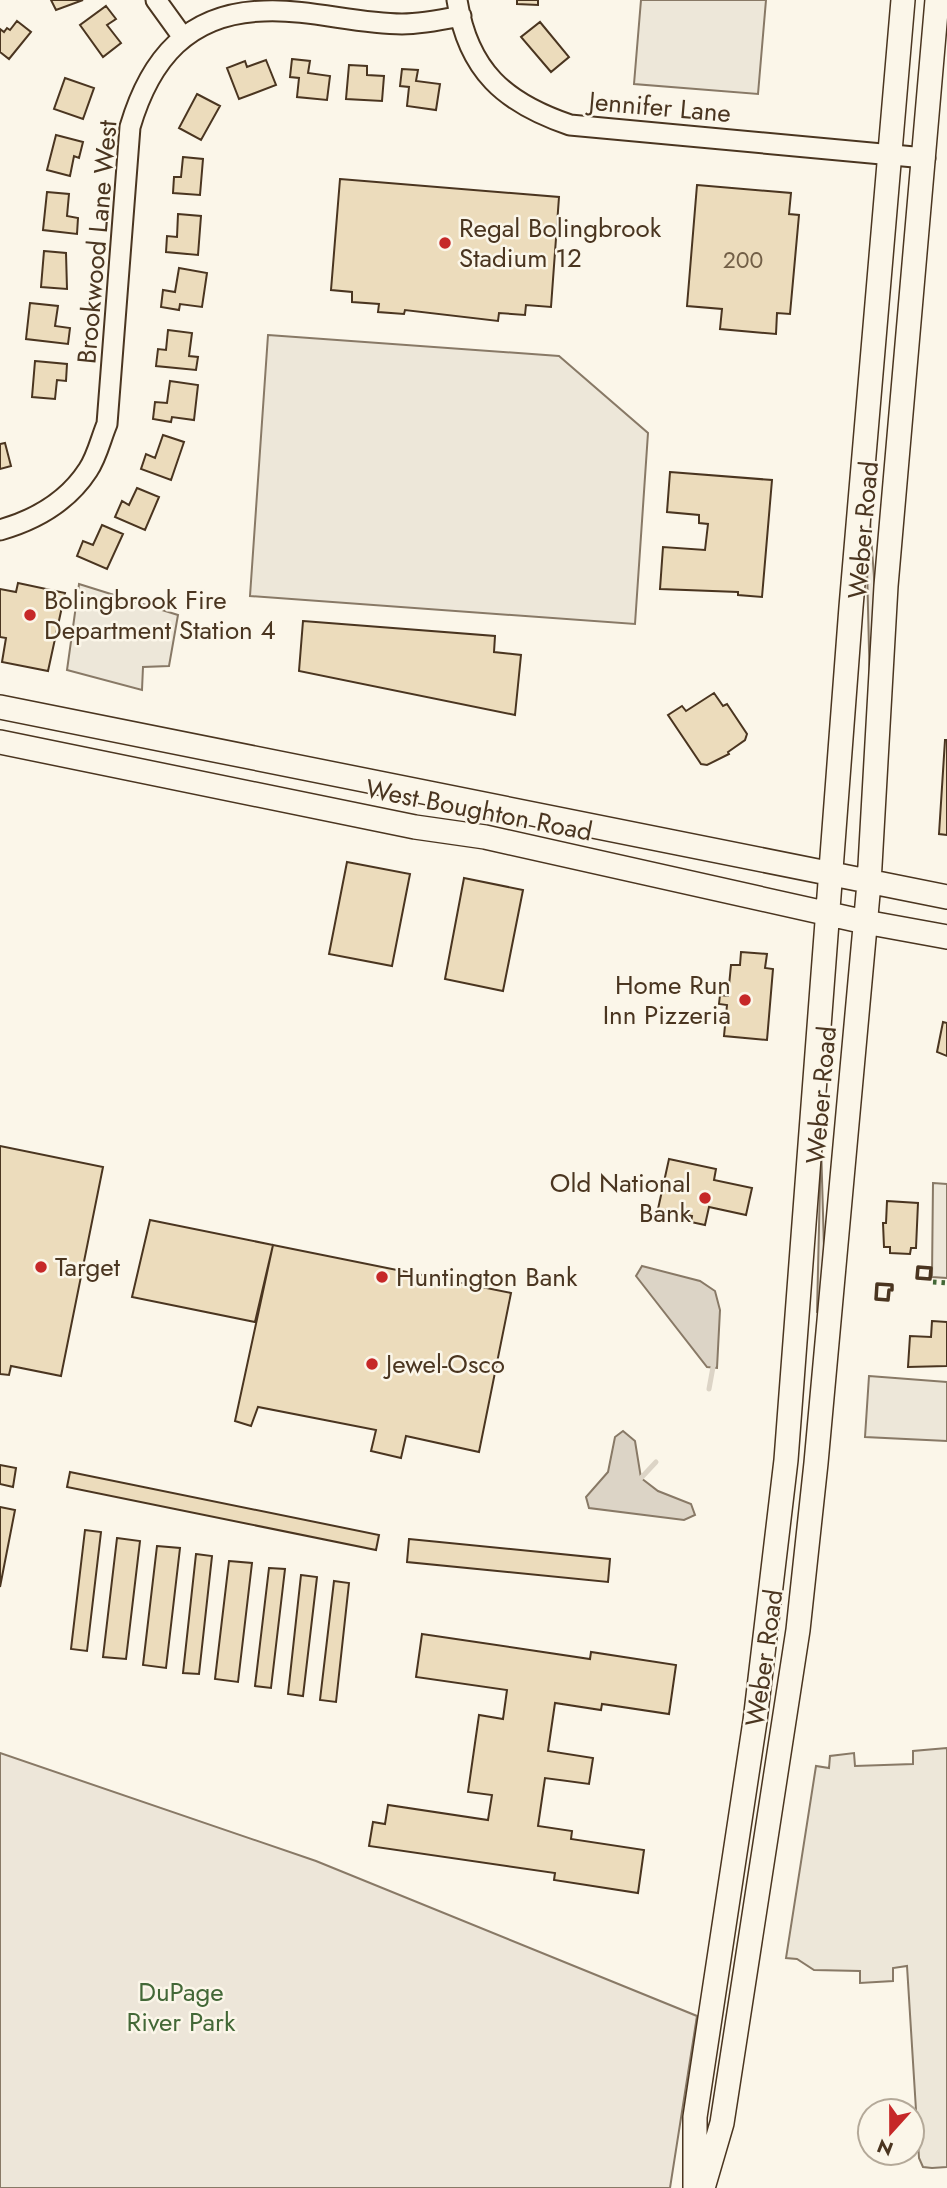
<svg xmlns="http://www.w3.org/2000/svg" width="947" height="2188" viewBox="0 0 947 2188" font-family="Jost,sans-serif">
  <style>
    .green { fill: #ede6d9; stroke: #887966; stroke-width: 2 }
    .parking { fill: #ede7d9; stroke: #887966; stroke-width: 2 }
    .water { fill: #dcd4c6; stroke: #887966; stroke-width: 2 }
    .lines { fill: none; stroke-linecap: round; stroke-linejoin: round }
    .stream { stroke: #dcd4c6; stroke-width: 5 }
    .building { fill: #ecdcbc; stroke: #4a3520; stroke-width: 2 }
    .minor-casing { stroke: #4a3520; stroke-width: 23 }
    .major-casing { stroke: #4a3520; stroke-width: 26 }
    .minor { stroke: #fbf6e9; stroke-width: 19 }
    .major { stroke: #fbf6e9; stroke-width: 23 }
    .hedge { stroke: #436837; stroke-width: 5; stroke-dasharray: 3.5 5; stroke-linecap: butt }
    .wall { stroke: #4a3520; stroke-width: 3.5 }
    .poi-dot { fill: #c62828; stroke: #fbf6e9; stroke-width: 2.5 }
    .labels { text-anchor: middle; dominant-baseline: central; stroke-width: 5; stroke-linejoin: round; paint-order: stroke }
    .number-label { font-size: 23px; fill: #725f47 }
    .street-label { font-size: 26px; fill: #4a3520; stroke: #fbf6e9 }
    .poi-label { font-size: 26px; fill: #4a3520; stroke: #fbf6e9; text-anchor: start }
    .park-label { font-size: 26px; fill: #436837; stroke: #fbf6e9 }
  </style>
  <rect width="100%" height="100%" fill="#fbf6e9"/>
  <path class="green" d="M870 521 876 605 870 691 867 567Z
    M821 1143 824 1249 820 1313 817 1312Z
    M0 1753 316 1861 697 2016 670 2188H0Z"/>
  <path class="parking" d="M641 0H766L758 94 634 84Z
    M268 335 559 356 648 433 635 624 250 596Z
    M79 584 178 615 169 666 143 667 142 690 67 670Z
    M933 1183 947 1184V1278L932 1277Z
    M869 1376 947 1382V1441L865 1437Z
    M947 1748V2167L932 2168 923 2167 919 2158 907 1966 893 1968V1981L860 1983V1971L814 1970 797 1959 786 1958 816 1766 829 1768 830 1756 854 1753 855 1766 913 1764V1751Z"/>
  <path class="water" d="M642 1266 700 1281 715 1291 720 1310 717 1368 707 1367 636 1276Z
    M623 1431 635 1441 641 1478 658 1491 691 1504 695 1515 684 1520 589 1508 586 1497 608 1472 615 1437Z"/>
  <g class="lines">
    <path class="stream" d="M709 1389 713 1367
      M641 1478 656 1462"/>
  </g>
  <path class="building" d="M51 0H83L56 10Z
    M517 0H538V5L517 4Z
    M106 6 116 19 107 25 121 43 103 57 80 25Z
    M17 21 31 32 9 59 0 52V29L4 32 7 28 10 30Z
    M540 22 569 57 551 72 521 37Z
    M292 59 310 61 308 73 330 76 327 100 297 97 299 78 290 77Z
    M266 60 276 85 239 99 227 68 245 61 247 67Z
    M349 65 367 66V75L384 76 382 101 346 99Z
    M402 69 418 70 416 81 440 84 436 110 407 106 409 87 400 86Z
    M65 78 94 88 83 119 54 109Z
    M197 94 220 106 201 140 179 128Z
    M56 135 83 142 79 158 74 156 70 176 47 170Z
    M183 157 203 159 200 195 173 193 174 177H181Z
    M340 179 559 197 551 307 526 305 525 315 499 313 498 321 405 310 404 314 378 312 379 304 352 302V292L331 290Z
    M697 185 791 193 789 214 799 215 790 314 777 313 776 334 720 329 722 309 687 306Z
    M47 192 69 194 67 216 78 218 77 234 43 230Z
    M178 214 201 216 198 255 166 252 167 236 177 237Z
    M44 251 66 253 67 289 41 287Z
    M179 268 207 273 202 307 180 304 179 310 161 307 163 290 175 292Z
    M30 303 58 306 55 326 70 328 68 344 26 339Z
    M168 330 192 333 189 356 198 357 196 370 156 366 158 349 166 350Z
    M35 361 67 364 66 381 57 380 55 399 32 397Z
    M170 381 198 385 194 420 172 417 171 422 153 419 155 402 167 403Z
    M163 435 184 442 171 480 141 469 146 454 155 458Z
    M5 443 11 466 0 469V444Z
    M670 472 772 480 762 597 738 595V592L660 589 663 547 705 550 708 524 699 523V515L667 512Z
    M137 488 159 497 145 530 115 517 122 501 129 505Z
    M102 525 123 534 107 569 77 556 83 541 93 545Z
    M18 583 65 593 48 671 2 662 6 638 0 637V589L16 592Z
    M303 621 495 636 494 652 521 655 515 715 299 671Z
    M714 693 723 706 727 704 747 734 745 740 728 752 729 754 707 765 701 764 668 715 682 706 686 711Z
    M945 740H947V835L939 834Z
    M347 862 410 874 392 966 329 954Z
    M464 878 523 890 503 991 445 979Z
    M741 952 767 954 765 968 773 969 767 1040 724 1036 727 1005 719 1004 720 995 728 996 731 965H740Z
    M943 1022 947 1023V1056L937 1052Z
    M0 1146 103 1167 61 1376 11 1366 9 1375 0 1374Z
    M669 1159 716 1169 714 1180 752 1188 746 1215 709 1207 705 1225 691 1222 692 1216 658 1209Z
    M887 1201 918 1203 916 1248H911L910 1254 890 1253V1247H884L883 1223H886Z
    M150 1220 273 1245 255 1322 132 1297Z
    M273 1245 511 1293 479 1452 406 1436 401 1458 371 1451 376 1430 258 1407 251 1426 235 1421Z
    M932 1321 947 1322V1366L908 1367 910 1336 931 1337Z
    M0 1465 16 1468 13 1487 0 1484Z
    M70 1472 379 1535 376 1550 67 1487Z
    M0 1507 15 1510 0 1587Z
    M85 1530 101 1532 87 1651 71 1649Z
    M117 1538 140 1541 126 1659 103 1657Z
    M409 1539 610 1559 608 1582 407 1562Z
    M157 1546 180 1548 166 1668 143 1665Z
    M196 1554 212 1556 199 1674 183 1673Z
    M229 1561 252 1563 238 1682 215 1679Z
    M269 1568 285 1569 271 1688 255 1686Z
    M301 1575 317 1577 303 1696 288 1694Z
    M334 1581 349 1583 336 1702 320 1700Z
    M422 1634 590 1659 591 1652 676 1665 669 1714 602 1704 601 1710 555 1703 548 1751 593 1758 589 1784 545 1778 538 1826 572 1831 571 1839 644 1850 638 1893 554 1880 555 1873 369 1846 373 1822 385 1824 388 1805 488 1820 492 1795 468 1792 479 1715 503 1719 507 1690 416 1677Z"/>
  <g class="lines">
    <g class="minor-casing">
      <path id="minor" d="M156 0 182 36
        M457 0C468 71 505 103 570 125L925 158
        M0 530C35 520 68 501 88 470 97 457 101 438 107 424L130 127C150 59 188 13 264 11 310 9 356 24 402 24 422 24 441 20 461 16"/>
    </g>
    <g class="major-casing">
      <path id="major" d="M0 707 947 897
        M0 742 415 827 485 837 865 922 947 937
        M695 2188V2117L755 1721 786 1460 851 607 903 0
        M703 2188 722 2123 798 1630 816 1463 869 883 886 586 937 0"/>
    </g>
    <use href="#minor" class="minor"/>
    <use href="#major" class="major"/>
    <path class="hedge" d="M933 1282 947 1283"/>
    <path class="wall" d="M918 1267 931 1268 930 1279 917 1278Z
      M889 1290 888 1300 876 1299 877 1284 892 1285V1290"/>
  </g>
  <g class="poi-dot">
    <circle cx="445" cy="243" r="7"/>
    <circle cx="30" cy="615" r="7"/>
    <circle cx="745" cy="1000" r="7"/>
    <circle cx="705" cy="1198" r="7"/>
    <circle cx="41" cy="1267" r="7"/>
    <circle cx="382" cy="1277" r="7"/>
    <circle cx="372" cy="1364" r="7"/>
  </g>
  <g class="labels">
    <g class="number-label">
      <text x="743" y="260">200</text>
    </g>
    <g class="street-label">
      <text transform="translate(660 107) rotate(5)">Jennifer Lane</text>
      <text transform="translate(97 242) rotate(-85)">Brookwood Lane West</text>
      <text transform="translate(863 530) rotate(-85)">Weber Road</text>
      <text transform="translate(479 810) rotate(11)">West Boughton Road</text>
      <text transform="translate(821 1095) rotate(-85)">Weber Road</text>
      <text transform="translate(764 1658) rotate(-82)">Weber Road</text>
    </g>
    <g class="poi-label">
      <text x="459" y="228">Regal Bolingbrook<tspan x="459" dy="30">Stadium 12</tspan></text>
      <text x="44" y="600">Bolingbrook Fire<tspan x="44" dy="30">Department Station 4</tspan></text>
      <text x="731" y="985" text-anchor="end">Home Run<tspan x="731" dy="30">Inn Pizzeria</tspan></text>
      <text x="691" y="1183" text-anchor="end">Old National<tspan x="691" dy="30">Bank</tspan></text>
      <text x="55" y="1267">Target</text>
      <text x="396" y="1277">Huntington Bank</text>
      <text x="386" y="1364">Jewel-Osco</text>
    </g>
    <g class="park-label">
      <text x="181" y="1992">DuPage<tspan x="181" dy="30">River Park</tspan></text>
    </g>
  </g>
  <g transform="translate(891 2132) rotate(201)"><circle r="33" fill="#fbf6e9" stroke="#b4a999" stroke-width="2"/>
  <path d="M0-5L12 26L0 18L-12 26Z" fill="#c62828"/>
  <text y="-10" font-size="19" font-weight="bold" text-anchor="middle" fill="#4a3520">N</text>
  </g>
</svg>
